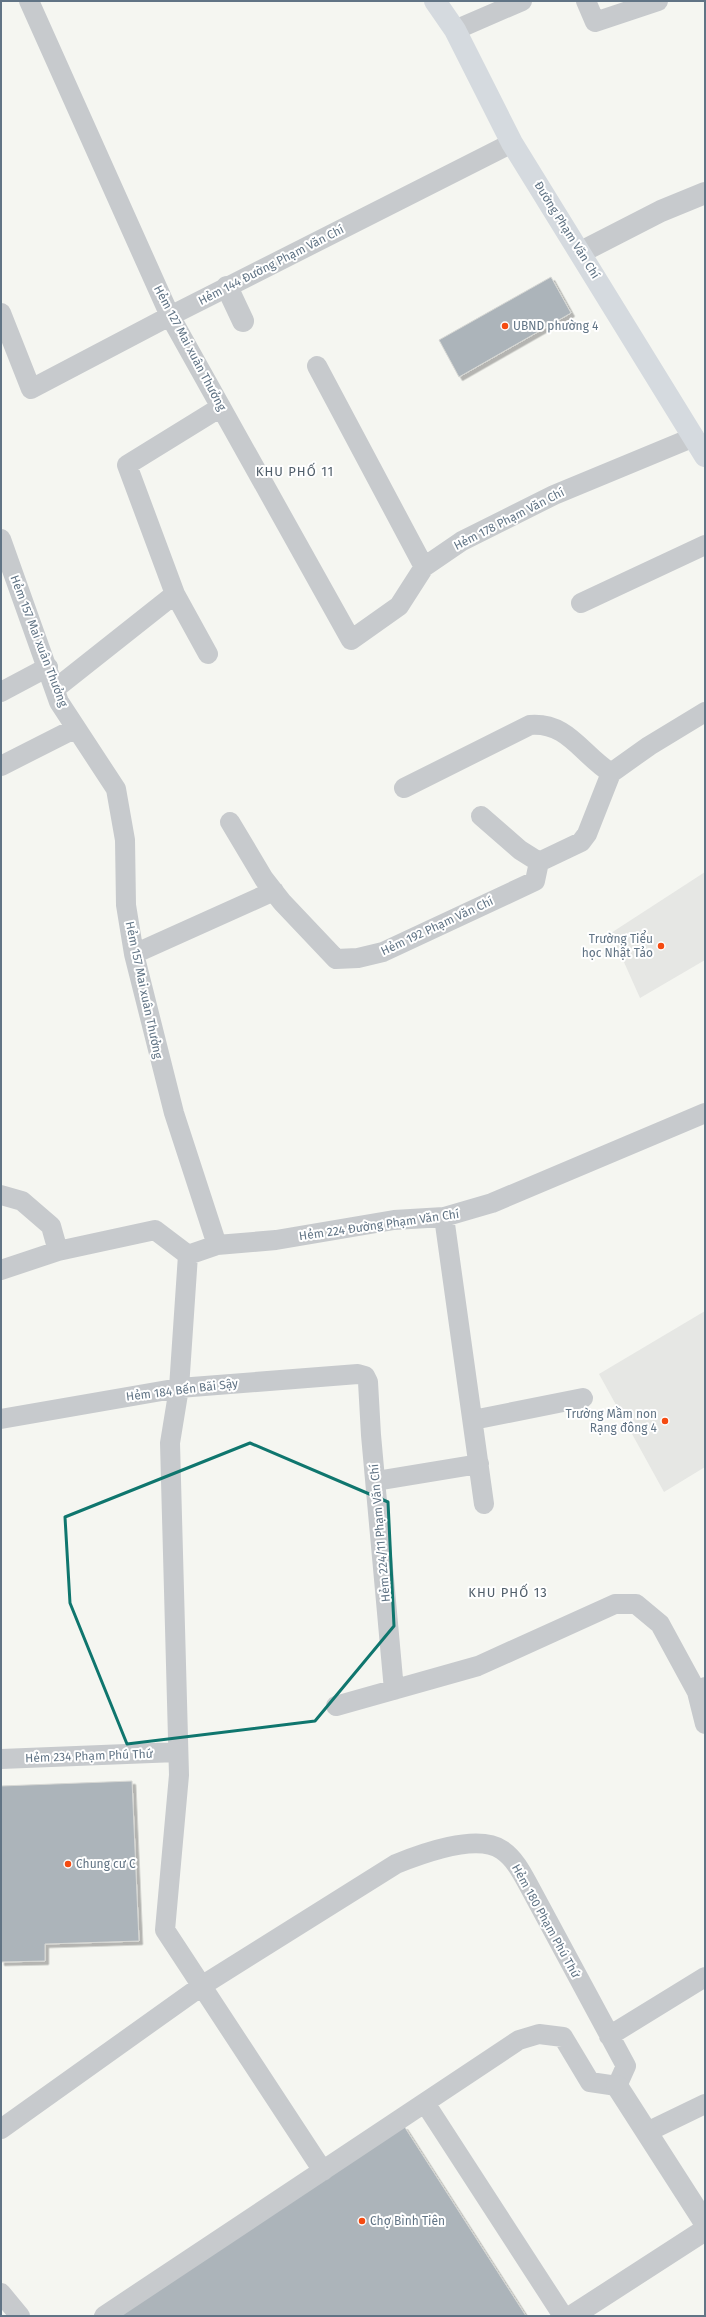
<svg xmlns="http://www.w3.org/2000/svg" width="706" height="2317" viewBox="0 0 706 2317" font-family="'Fira Sans',sans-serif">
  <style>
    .built { fill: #e6e7e4 }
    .building { fill: #acb4ba; stroke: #d6d7d4; filter: url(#shadow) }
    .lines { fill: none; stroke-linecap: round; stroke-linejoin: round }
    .service { stroke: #c7cacd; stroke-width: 20 }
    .minor { stroke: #c7cacd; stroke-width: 22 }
    .secondary { stroke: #d5dadf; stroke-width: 22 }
    .marked { fill: none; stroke: #0f766e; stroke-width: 3; stroke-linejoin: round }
    .poi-dot { fill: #f54b11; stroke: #fff; stroke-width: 1.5 }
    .labels { text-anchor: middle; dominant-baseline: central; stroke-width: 4; stroke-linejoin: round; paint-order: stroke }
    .street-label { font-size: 12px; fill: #617485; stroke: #fff }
    .poi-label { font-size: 12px; fill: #617485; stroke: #fff; text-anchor: start }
    .neighbourhood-label { font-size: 13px; letter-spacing: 1px; fill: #505e6a; stroke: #fff }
  </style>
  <defs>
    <filter id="shadow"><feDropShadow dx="3.5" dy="3.5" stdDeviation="0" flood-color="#0004"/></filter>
  </defs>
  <rect width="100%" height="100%" fill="#f5f6f1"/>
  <path class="built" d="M705 872V960L640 998 611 933Z
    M705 1311V1467L664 1492 599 1374Z"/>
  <path class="building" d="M551 277 571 313 459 377 439 340Z
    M132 1781 139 1941 45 1944V1961L1 1962V1786Z
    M404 2126 526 2316H115Z"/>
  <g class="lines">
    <path class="service" d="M29 1 170 316 351 640 399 606 424 567 462 541 554 495 694 437
      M586 1 595 22 658 1
      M455 30 522 1
      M1 313 31 389 170 316 512 143
      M317 366 424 567
      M1 539 59 702 116 789 125 840 126 905 134 954 174 1113 217 1245
      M581 603 705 545
      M208 654 175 594 127 465 221 407
      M55 689 175 594
      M1 692 48 667
      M1 766 76 728
      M404 788 530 725C568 722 581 754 611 773
      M481 816 520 850 539 862
      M230 822 264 879 282 902 336 959 358 958 383 952 535 881 539 862
      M539 862 581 842 587 834 611 773 649 746 705 712
      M134 954 274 891
      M1 1195 22 1201 51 1226 58 1251
      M444 1217 484 1504
      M188 1255 179 1388 170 1443 179 1775 165 1930 323 2171
      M1 1270 58 1251 155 1230 188 1255 217 1245 276 1240 394 1220 444 1217 492 1203 705 1113
      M1 1419 179 1388 358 1374 365 1376 368 1382 371 1435 394 1690
      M473 1420 583 1398
      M376 1481 479 1464
      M697 1692 705 1724
      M336 1706 478 1666 615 1604H636L660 1624 697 1692 705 1687
      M1 1759 177 1752
      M609 2036 705 1977
      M425 2103 563 2316
      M1 2129 203 1985 396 1864C421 1854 477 1833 502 1850 515 1859 522 1873 529 1886L626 2066 617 2086 590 2082 563 2037 539 2034 519 2040 104 2316
      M647 2132 705 2104
      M1 2293 20 2316"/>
    <path class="minor" d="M581 252 661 211 705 193
      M227 287 243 321
      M617 2086 705 2223
      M572 2316 705 2230"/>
    <path class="secondary" d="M435 1 455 30 512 143 705 456"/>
  </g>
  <path class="marked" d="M250 1443 388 1502 394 1626 315 1721 127 1744 70 1603 65 1517Z"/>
  <g class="poi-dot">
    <circle cx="505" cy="326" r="4"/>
    <circle cx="661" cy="946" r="4"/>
    <circle cx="665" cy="1421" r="4"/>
    <circle cx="68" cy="1864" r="4"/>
    <circle cx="362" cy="2221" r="4"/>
  </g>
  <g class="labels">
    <g class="street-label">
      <text transform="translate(567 230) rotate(58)">Đường Phạm Văn Chí</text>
      <text transform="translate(271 265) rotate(-27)">Hẻm 144 Đường Phạm Văn Chí</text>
      <text transform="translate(190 348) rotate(62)">Hẻm 127 Mai xuân Thưởng</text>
      <text transform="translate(509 519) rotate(-27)">Hẻm 178 Phạm Văn Chí</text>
      <text transform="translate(39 641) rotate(69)">Hẻm 157 Mai xuân Thưởng</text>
      <text transform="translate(437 926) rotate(-25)">Hẻm 192 Phạm Văn Chí</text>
      <text transform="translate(144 990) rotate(78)">Hẻm 157 Mai xuân Thưởng</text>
      <text transform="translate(379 1225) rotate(-8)">Hẻm 224 Đường Phạm Văn Chí</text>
      <text transform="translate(182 1390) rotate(-7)">Hẻm 184 Bến Bãi Sậy</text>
      <text transform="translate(380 1533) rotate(-95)">Hẻm 224/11 Phạm Văn Chí</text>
      <text transform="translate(89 1756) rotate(-2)">Hẻm 234 Phạm Phú Thứ</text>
      <text transform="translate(546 1921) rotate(61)">Hẻm 180 Phạm Phú Thứ</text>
    </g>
    <g class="poi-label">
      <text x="513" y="326">UBND phường 4</text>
      <text x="653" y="939" text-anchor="end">Trường Tiểu<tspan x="653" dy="14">học Nhật Tảo</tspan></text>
      <text x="657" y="1414" text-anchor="end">Trường Mầm non<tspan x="657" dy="14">Rạng đông 4</tspan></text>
      <text x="76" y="1864">Chung cư C</text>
      <text x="370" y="2221">Chợ Bình Tiên</text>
    </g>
    <g class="neighbourhood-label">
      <text x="295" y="471">KHU PHỐ 11</text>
      <text x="508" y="1592">KHU PHỐ 13</text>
    </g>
  </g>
  <rect width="706" height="2317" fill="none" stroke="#617485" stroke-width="4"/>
</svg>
